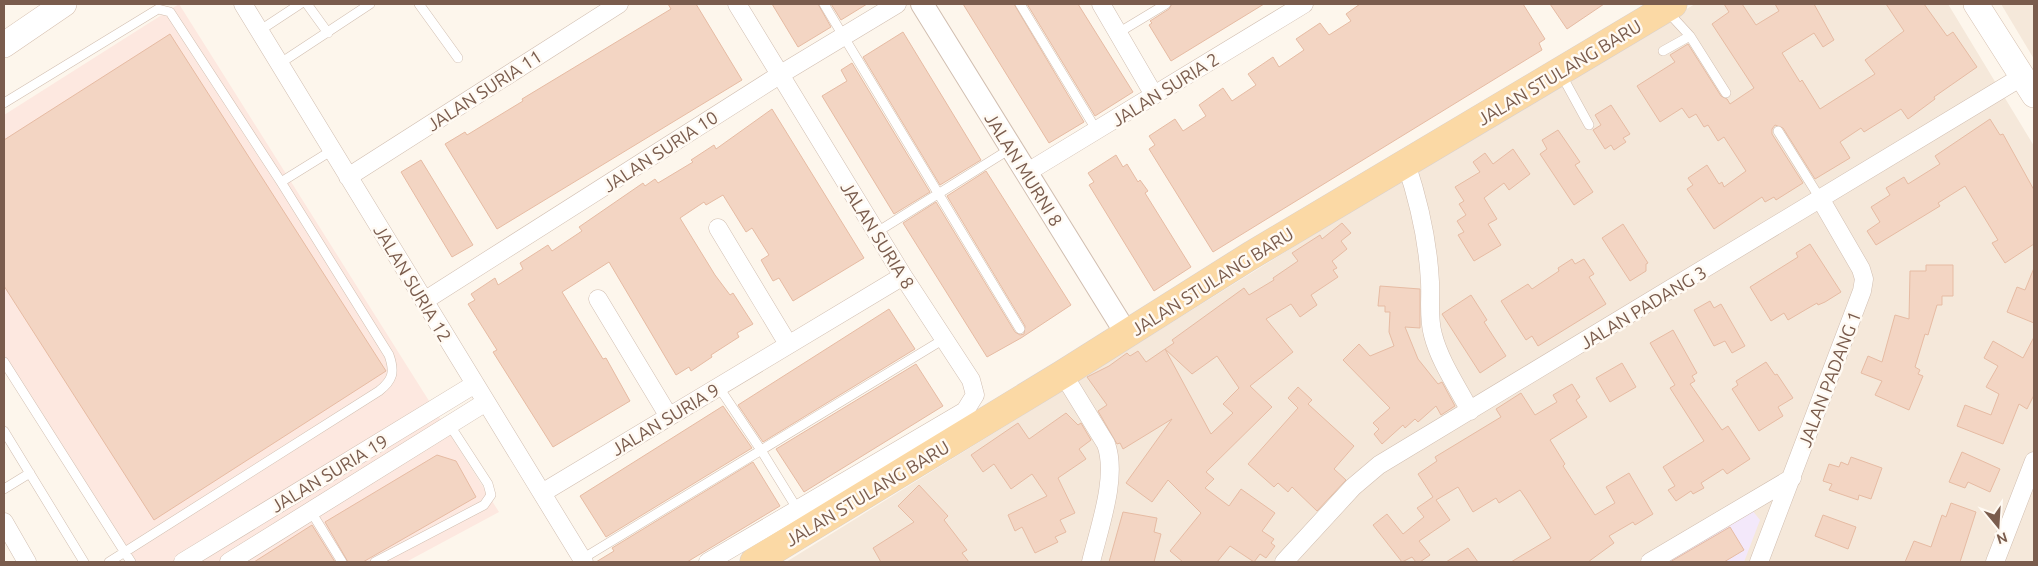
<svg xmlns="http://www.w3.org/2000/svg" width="2038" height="566" viewBox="0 0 2038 566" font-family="Ubuntu,sans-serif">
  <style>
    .residential { fill: #f5e8da }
    .commercial { fill: #fde8e0 }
    .education { fill: #f3e8fa }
    .building { fill: #f3d5c3; stroke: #e6bba3 }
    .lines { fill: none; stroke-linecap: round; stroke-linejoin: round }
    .service-casing { stroke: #d1beb0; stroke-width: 10 }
    .minor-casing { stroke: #d1beb0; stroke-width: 19 }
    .tertiary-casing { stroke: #d1beb0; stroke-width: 24 }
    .secondary-casing { stroke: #d6c0b0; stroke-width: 26 }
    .primary-casing { stroke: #dad1cd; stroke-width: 29 }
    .service { stroke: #fff; stroke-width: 9 }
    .minor { stroke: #fff; stroke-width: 18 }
    .tertiary { stroke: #fff; stroke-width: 22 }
    .secondary { stroke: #fff; stroke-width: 25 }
    .primary { stroke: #fbd9a5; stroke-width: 28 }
    .labels { text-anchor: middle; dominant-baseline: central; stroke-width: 5; stroke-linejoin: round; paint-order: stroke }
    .street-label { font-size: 18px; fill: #7a5c4d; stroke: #fffaf3 }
  </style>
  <rect width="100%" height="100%" fill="#fdf6ec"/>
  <path class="residential" d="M1695 4H1948L2034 146V562H786L1493 123Z
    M2001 4H2034V59Z"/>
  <path class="commercial" d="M179 4 499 512 406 562H136L4 362V115Z"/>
  <path class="education" d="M1752 510 1760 520 1744 562H1666Z"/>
  <path class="building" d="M668 4H696L742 80 497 229 445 144 465 132 467 135 523 101 522 99 671 9Z
    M772 4H818L831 27 798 47Z
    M831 4H867L841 20Z
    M963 4H1014L1084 122 1049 143Z
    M1027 4H1078L1133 92 1095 116Z
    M1172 4H1264L1171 61 1149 25 1152 23 1150 21 1169 9Z
    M1360 4H1523L1545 39 1539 43 1542 50 1213 252 1149 149 1155 145 1149 136 1175 119 1183 131 1206 116 1199 105 1223 88 1232 101 1256 85 1248 74 1273 57 1279 67 1304 50 1296 39 1320 23 1329 35 1351 21 1346 14Z
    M1550 4H1604L1567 29Z
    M1724 4H1742L1756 25 1779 11 1775 4H1814L1834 40 1823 47 1814 33 1782 53 1800 82 1802 80 1820 109 1875 74 1865 60 1904 31 1886 4H1924L1947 36 1953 32 1977 67 1934 97 1935 99 1908 119 1901 109 1864 132 1861 128 1840 142 1850 158 1815 179 1783 128 1775 125 1772 129V134L1803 183 1776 200 1774 197 1765 202 1762 197 1714 229 1687 189 1693 185 1688 178 1707 165 1719 184 1722 182 1724 187 1746 171 1724 137 1718 141 1708 125 1704 127 1696 114 1689 118 1682 108 1660 122 1637 86 1675 62 1670 55 1688 44 1721 96 1727 99 1730 104 1754 88 1712 24 1729 12Z
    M903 32 981 160 940 185 863 57Z
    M170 34 386 371 154 520 4 286V140Z
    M852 63 930 192 894 214 822 96 847 81 841 70Z
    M1611 105 1630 134 1623 138 1626 142 1614 150 1611 145 1605 149 1593 130 1601 125 1595 115Z
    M772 109 864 258 793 301 779 278 773 281 761 260 769 255 752 228 746 232 723 195 706 205 704 202 680 218 715 275 730 295 733 293 753 324 737 333 739 337 711 355 712 357 691 371 689 367 676 375 609 262 562 292 603 359 606 358 630 401 553 447 493 352 497 350 468 304 475 300 471 294 495 278 498 285 523 269 520 263 548 245 552 251 582 231 579 227 643 183 645 186 655 179 658 183 693 162 691 160 714 145 716 149Z
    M1990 119 2000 135 2003 134 2034 190V244L2005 263 1992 243 1998 240 1965 186 1938 203 1940 206 1876 245 1867 231 1880 222 1871 207 1890 195 1886 188 1904 177 1908 184 1940 164 1935 156Z
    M1558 130 1580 162 1575 165 1593 192 1574 205 1540 154 1547 149 1542 140Z
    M1513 149 1530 174 1509 190 1504 183 1484 198 1497 219 1488 224 1501 245 1474 261 1458 235 1464 232 1457 221 1466 215 1459 204 1464 201 1455 187 1480 172 1473 162 1485 153 1493 164Z
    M1116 155 1123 167 1127 164 1138 182 1140 180 1148 191 1145 193 1191 267 1154 291 1089 185 1094 182 1088 173Z
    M421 160 473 245 452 257 401 172Z
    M986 171 1071 305 1021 338 987 357 903 223 936 202 1015 332 1020 335 1024 334 1025 326 947 196Z
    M1342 223 1351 233 1341 241 1347 249 1332 261 1337 268 1333 270 1338 277 1311 295 1317 305 1300 317 1291 304 1266 319 1293 352 1250 386 1272 407 1206 472 1214 479 1205 488 1229 506 1241 489 1275 513 1262 531 1274 539 1271 543 1275 546 1266 558 1260 554 1254 562 1230 546 1217 562H1183L1170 551 1201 513 1168 480 1152 502 1126 483 1172 419 1123 449 1120 443 1117 444 1098 411 1107 405 1087 377 1109 366 1127 353 1130 356 1138 351 1146 362 1165 349 1211 434 1233 413 1223 404 1239 388 1217 356 1192 374 1165 349 1174 343 1172 340 1244 288 1249 295 1274 280 1273 278 1298 261 1292 253 1320 235 1322 239Z
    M1623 224 1648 263 1646 264V271L1630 281 1602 238Z
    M1810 244 1841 292 1825 302 1818 305 1817 303 1788 320 1784 313 1771 321 1750 287 1798 257 1796 253Z
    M1572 259 1575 264 1584 259 1594 274 1589 277 1606 304 1538 346 1532 336 1526 340 1501 301 1528 284 1532 289 1559 271 1558 268Z
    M1926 265H1953V296H1942V305H1937L1928 335 1925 334 1915 367 1920 370 1918 374 1923 376 1909 410 1875 395 1882 381 1861 373 1868 356 1882 362 1895 315 1909 319 1910 271H1926Z
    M2034 268V323L2007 312 2017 287 2025 290Z
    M1380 286 1420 289V328L1405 327 1418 359 1438 384 1442 382 1455 406 1441 415 1436 406 1418 422 1415 419 1405 428 1403 425 1382 444 1374 434 1379 429 1373 423 1390 408 1343 360 1359 344 1370 356 1394 346 1389 332 1390 312H1385V306H1378Z
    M1471 295 1487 320 1484 322 1506 356 1480 373 1442 314Z
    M1710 301 1714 308 1721 304 1745 346 1732 353 1725 341 1714 346 1694 310Z
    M889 309 915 349 763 442 738 405Z
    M1673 330 1697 373 1692 376 1695 381 1690 384 1722 430 1728 426 1750 459 1727 474 1723 469 1701 483 1704 488 1693 494 1691 491 1676 501 1668 490 1675 486 1663 467 1704 441 1670 388 1675 385 1650 343Z
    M2034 337V395L2027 409 2019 404 2003 444 1957 426 1965 405 1991 415 1999 394 1986 387 1998 366 1984 358 1993 341 2023 358Z
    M1766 362 1775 375 1777 374 1793 398 1778 407 1783 416 1759 431 1732 389 1738 385 1736 381Z
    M1622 363 1636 387 1610 402 1596 378Z
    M916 364 943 406 804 492 776 449Z
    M1572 384 1580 397 1576 400 1587 417 1550 440 1565 464 1563 466 1595 515 1615 503 1606 487 1629 473 1653 514 1635 525 1633 522 1609 536 1614 543 1588 562H1511L1551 538 1527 500 1520 490 1499 503 1496 498 1473 512 1458 487 1436 500 1450 520 1419 541 1430 555 1420 562H1416L1412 557 1402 562 1373 525 1387 514 1403 534 1424 517 1417 508 1433 497 1418 474 1437 461 1435 457 1501 417 1496 409 1521 393 1535 415 1557 402 1553 395Z
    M1298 387 1312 400 1308 404 1354 446 1334 469 1346 480 1317 511 1292 487 1288 492 1278 483 1274 487 1248 464 1298 408 1288 398Z
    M723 406 752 448 606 537 580 496Z
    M1066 413 1078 425 1081 423 1091 440 1079 449 1086 459 1058 478 1075 513 1060 520 1066 532 1055 537 1058 542 1035 553 1022 527 1015 531 1008 515 1047 496 1032 474 1011 489 994 464 983 472 971 455 1018 423 1029 439Z
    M1962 452 2000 469 1990 492 1968 482 1965 488 1949 482Z
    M437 455 456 461 476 497 363 562H348L325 522Z
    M1851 457 1882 468 1871 499 1859 495 1858 500 1829 490 1832 484 1823 481 1829 464 1839 467 1841 462 1848 465Z
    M753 462 780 506 687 562H596L614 551 612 548Z
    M919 485 948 516 944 520 967 550 962 553 969 562H881L873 548 914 522 898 506Z
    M1951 503 1976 512 1960 562H1905L1914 541 1931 547 1942 515 1946 517Z
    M1123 512 1157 518 1154 532 1161 534 1154 562H1109Z
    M1823 515 1856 527 1848 549 1815 536Z
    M312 525 335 562H254Z
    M1730 527 1744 550 1724 562H1670Z
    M1468 548 1478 562H1446Z"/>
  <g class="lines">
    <g class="service-casing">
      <path id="service" d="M307 4 328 33
        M419 4 458 58
        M824 4 1020 329
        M1020 4 1097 131
        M1667 11 1690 36 1726 93
        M259 31 300 4
        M1118 33 1166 4
        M1663 51 1690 36
        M279 64 370 4
        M1561 74 1589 125
        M4 103 158 9 170 12 281 182 389 355C395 372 393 380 379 391L109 562
        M1778 131 1821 200
        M281 182 331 151
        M877 232 1010 149
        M4 362 131 562
        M718 386 761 450 798 510
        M4 431 84 562
        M4 489 30 473
        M310 510 342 562
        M582 559 944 339
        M375 562 484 505 491 495 488 484 449 424"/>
    </g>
    <g class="minor-casing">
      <path id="minor" d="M243 4 584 562
        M1101 4 1154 95
        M1406 163C1419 202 1428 241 1430 282 1431 300 1428 318 1433 335 1440 362 1457 386 1470 411
        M1026 173 1304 4
        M348 177 619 4
        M718 228 788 344
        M598 299 668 415
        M424 301 781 74 897 4
        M1063 374 1106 444C1118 477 1099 528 1091 562
        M542 493 903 276
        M4 522 27 562
        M183 562 475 384
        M229 562 486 402
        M708 562 965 411 975 395 971 380 903 276 737 4
        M1284 562 1353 487 1379 465 2023 76
        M1650 562 1792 478
        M1759 562 1862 291 1864 279 1861 269 1821 200
        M1995 562 2034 461"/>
    </g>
    <g class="tertiary-casing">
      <path id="tertiary" d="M922 4 1126 333"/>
    </g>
    <g class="secondary-casing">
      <path id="secondary" d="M1976 4 2034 95
        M4 45 64 4"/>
    </g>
    <g class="primary-casing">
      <path id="primary" d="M754 562 1063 374 1250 256 1673 4"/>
    </g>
    <use href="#service" class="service"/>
    <use href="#minor" class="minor"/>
    <use href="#tertiary" class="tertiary"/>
    <use href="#secondary" class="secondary"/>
    <use href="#primary" class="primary"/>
  </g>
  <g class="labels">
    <g class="street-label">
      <text transform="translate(1559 72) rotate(-31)">JALAN STULANG BARU</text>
      <text transform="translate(1165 89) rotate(-32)">JALAN SURIA 2</text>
      <text transform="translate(484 90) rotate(-33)">JALAN SURIA 11</text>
      <text transform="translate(660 151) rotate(-33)">JALAN SURIA 10</text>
      <text transform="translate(1024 169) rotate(58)">JALAN MURNI 8</text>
      <text transform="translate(878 235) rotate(58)">JALAN SURIA 8</text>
      <text transform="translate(1212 281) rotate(-32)">JALAN STULANG BARU</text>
      <text transform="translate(413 283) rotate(59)">JALAN SURIA 12</text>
      <text transform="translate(1643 307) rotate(-31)">JALAN PADANG 3</text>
      <text transform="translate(1829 379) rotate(-69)">JALAN PADANG 1</text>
      <text transform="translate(665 419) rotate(-31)">JALAN SURIA 9</text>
      <text transform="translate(329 473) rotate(-31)">JALAN SURIA 19</text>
      <text transform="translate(867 493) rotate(-31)">JALAN STULANG BARU</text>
    </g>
  </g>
  <rect width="2038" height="566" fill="none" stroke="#7a5c4d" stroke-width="10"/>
  <g transform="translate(1998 526) rotate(162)" stroke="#fffaf3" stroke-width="4" paint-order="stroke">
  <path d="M0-4L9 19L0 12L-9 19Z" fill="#7a5c4d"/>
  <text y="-8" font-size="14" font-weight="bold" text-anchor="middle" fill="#7a5c4d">N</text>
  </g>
</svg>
